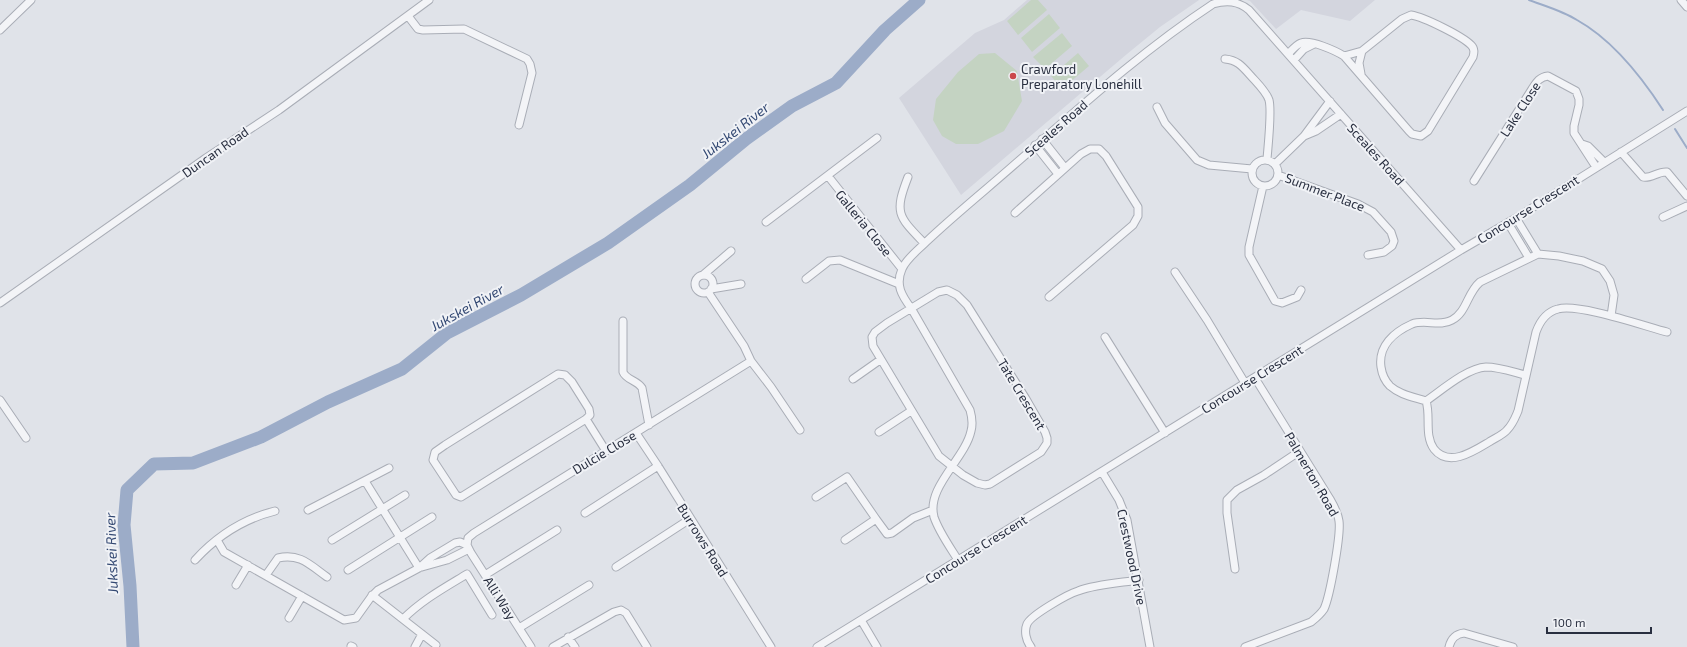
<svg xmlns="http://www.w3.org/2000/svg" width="1687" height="647" viewBox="0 0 1687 647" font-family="'Exo 2',sans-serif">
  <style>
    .built { fill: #d3d5de }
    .green { fill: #c4d3c2 }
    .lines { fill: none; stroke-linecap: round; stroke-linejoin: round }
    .stream { stroke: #9cacc8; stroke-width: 2 }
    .river { stroke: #9cacc8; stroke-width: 13 }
    .minor-casing { stroke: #a9adb6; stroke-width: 9 }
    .minor { stroke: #f3f4f7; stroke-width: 7 }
    .poi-dot { fill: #cb484c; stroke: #f0f2f6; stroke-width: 1.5 }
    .labels { text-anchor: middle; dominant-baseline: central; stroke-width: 4; stroke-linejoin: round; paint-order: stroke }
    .poi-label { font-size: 13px; fill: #292f40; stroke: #f0f2f6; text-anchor: start }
    .street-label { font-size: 13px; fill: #292f40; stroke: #f0f2f6 }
    .water-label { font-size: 14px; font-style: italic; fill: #344973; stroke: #f0f2f6 }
  </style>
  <rect width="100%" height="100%" fill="#e0e3e9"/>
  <path class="built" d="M1027 0H1199L1160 27 1127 54 961 195 899 98 975 33 1004 20Z
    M1247 0H1375L1350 21 1301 10 1276 29 1250 1Z"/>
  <path class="green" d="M1031 0H1038L1047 10 1018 35 1007 21Z
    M1049 14 1060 28 1032 52 1021 38Z
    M1062 33 1072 46 1045 69 1033 57Z
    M995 53 1017 71 1022 101 1004 131 978 144H956L942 136 933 120 936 99 958 72 979 54Z
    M1078 53 1089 66 1062 89 1051 76Z"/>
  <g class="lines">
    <path class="stream" d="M1529 0C1545 6 1563 11 1577 20 1613 40 1641 76 1663 110
      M1675 129 1687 148"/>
    <path class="river" d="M133 647 130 586 124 525 127 490 154 464 193 463 261 437 328 402 402 369 447 333 521 295 608 243 690 185 746 139 792 106 836 83 885 30 919 0"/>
    <g class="minor-casing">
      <path id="minor" d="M1681 0 1687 7
        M408 16 418 29 423 30 464 29 527 59 530 64 532 73 519 125
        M0 30 31 0
        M1288 54C1292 50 1296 45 1301 43 1310 39 1336 51 1344 56L1409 131 1412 134 1421 136 1428 131 1473 57C1474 53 1475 49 1471 45 1462 36 1424 17 1411 15L1402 19 1362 51 1344 56
        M1225 59C1237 60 1242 66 1250 75 1256 82 1266 91 1269 100 1272 111 1268 146 1267 159
        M1294 60 1304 49 1314 44
        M1361 74 1359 63 1362 51
        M1157 107 1165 123 1197 160 1209 165 1252 169
        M1304 136 1316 131 1341 114
        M1042 139 1065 168
        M1582 144 1588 146 1604 162
        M1035 145 1058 174
        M1621 152 1643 177C1651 179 1658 171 1667 172L1687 196
        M1252 173a13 13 0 1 1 26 0a13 13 0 1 1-26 0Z
        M1275 164 1304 136 1330 101
        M1278 175 1358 204 1373 212 1391 232 1394 241 1392 246 1384 252 1368 255
        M828 176 902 269
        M908 177C894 213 898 216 924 243
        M1474 181 1532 89C1536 83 1539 77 1548 76L1576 91 1579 99V105L1574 126V133L1596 167
        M1263 186 1249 247V255L1275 301 1282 303 1297 297 1301 290
        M1015 213 1081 154 1090 149H1099L1106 156 1138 207V216L1133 225 1049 297
        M1663 217 1687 206
        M1516 218 1538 254
        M766 222 877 138
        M1508 223 1529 258
        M1175 272 1207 320 1245 383
        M703 275 731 251
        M695 284a9 9 0 1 1 18 0a9 9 0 1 1-18 0Z
        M806 279 829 261 840 260 899 284
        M711 289 741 284
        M947 290 957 295 967 305 1026 399 1045 432 1047 438V443L1041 452 990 484 985 485 977 483 963 475 939 456 873 346 872 337 875 332 887 323 938 292Z
        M708 292 744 346 751 361 771 387 800 430
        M0 303 206 158 279 110 429 0
        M1611 316 1614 295 1610 281 1602 269 1583 261 1559 256 1538 254 1480 282C1467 293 1467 312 1452 320 1440 327 1425 319 1412 324 1394 332 1378 346 1381 367 1382 374 1385 381 1390 386 1400 395 1414 397 1426 401 1431 416 1424 435 1434 449 1449 468 1474 451 1489 442 1495 438 1503 435 1507 430 1513 424 1515 418 1518 411L1536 332C1540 321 1546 312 1558 309 1578 303 1644 326 1667 332
        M623 321V372C626 380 637 380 642 388L649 425
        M1105 337 1165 433
        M853 379 880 360
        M0 400 26 438
        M1426 401C1442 390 1467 368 1486 367 1499 367 1513 372 1525 375
        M586 419 461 497 456 495 433 460 435 452 445 445 558 374 565 375 572 382 589 409 590 415 586 419 606 451
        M879 432 911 411
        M636 433 658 466 771 647
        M1102 472 1119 500 1127 520 1150 647
        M365 481 419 568
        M816 497 847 477 876 519 887 534 892 533 913 518 933 510
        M308 510 389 468
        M585 513 658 466
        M217 540 224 552 344 620 356 618 371 597 378 590 419 568 430 558 455 543 460 542 467 545
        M332 540 405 495
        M845 540 876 519
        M195 560C217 536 243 519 275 511
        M958 560C950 547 939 532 934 517 926 487 965 459 971 431 973 424 972 417 970 410L911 308C902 296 895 285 902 269 906 259 918 250 926 242 945 224 965 207 985 190 1060 126 1131 58 1213 4 1227 0 1238 1 1249 10L1461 250
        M422 567 447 560 469 549
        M616 567 690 519
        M1235 569 1227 513V500L1237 490 1264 475 1300 451
        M348 570 432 517
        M266 575 278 558C300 553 310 565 327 577
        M485 575 557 530
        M236 585 248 565
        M372 595 436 645
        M289 618 302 596
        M403 619C422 600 444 588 467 574L492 615
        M861 620 877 647
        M519 628 589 585
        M568 637 575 647
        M351 646 353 647
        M415 647 422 634
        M531 647 471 553 467 545 468 538 474 533 751 361
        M553 647 614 612 621 610 626 613 647 647
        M817 647 1461 250 1516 218 1687 111
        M1031 647C1026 641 1024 631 1027 624 1031 615 1068 594 1078 591 1097 584 1119 583 1139 580
        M1245 647 1311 622C1316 618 1320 615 1324 609 1330 596 1341 535 1339 521 1338 513 1334 506 1330 499L1255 378
        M1449 647C1451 639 1455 634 1464 633L1513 647"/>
    </g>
    <use href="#minor" class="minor"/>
  </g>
  <circle class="poi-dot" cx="1013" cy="76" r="4"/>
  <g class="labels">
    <g class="poi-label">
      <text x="1021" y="69">Crawford<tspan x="1021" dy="15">Preparatory Lonehill</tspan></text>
    </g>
    <g class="street-label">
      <text transform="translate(1520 109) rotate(-57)">Lake Close</text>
      <text transform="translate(1056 128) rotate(-41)">Sceales Road</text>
      <text transform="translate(215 152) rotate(-35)">Duncan Road</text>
      <text transform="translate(1376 154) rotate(48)">Sceales Road</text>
      <text transform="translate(1325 192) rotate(21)">Summer Place</text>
      <text transform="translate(1528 209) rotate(-32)">Concourse Crescent</text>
      <text transform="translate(864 223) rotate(51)">Galleria Close</text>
      <text transform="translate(1252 379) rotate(-32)">Concourse Crescent</text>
      <text transform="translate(1022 394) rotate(59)">Tate Crescent</text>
      <text transform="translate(604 452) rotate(-31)">Dulcie Close</text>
      <text transform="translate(1312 474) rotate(60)">Palmerton Road</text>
      <text transform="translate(703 540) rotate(58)">Burrows Road</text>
      <text transform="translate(976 549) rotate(-32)">Concourse Crescent</text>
      <text transform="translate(1132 557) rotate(78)">Crestwood Drive</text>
      <text transform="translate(500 598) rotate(58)">Alli Way</text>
    </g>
    <g class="water-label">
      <text transform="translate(735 130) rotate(-38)">Jukskei River</text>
      <text transform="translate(467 307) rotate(-29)">Jukskei River</text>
      <text transform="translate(111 553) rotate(-92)">Jukskei River</text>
    </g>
  </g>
  <path d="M1547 627v6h104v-6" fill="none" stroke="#292f40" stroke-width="2"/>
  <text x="1553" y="627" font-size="12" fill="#292f40" stroke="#f0f2f6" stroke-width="3" paint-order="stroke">100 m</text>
</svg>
